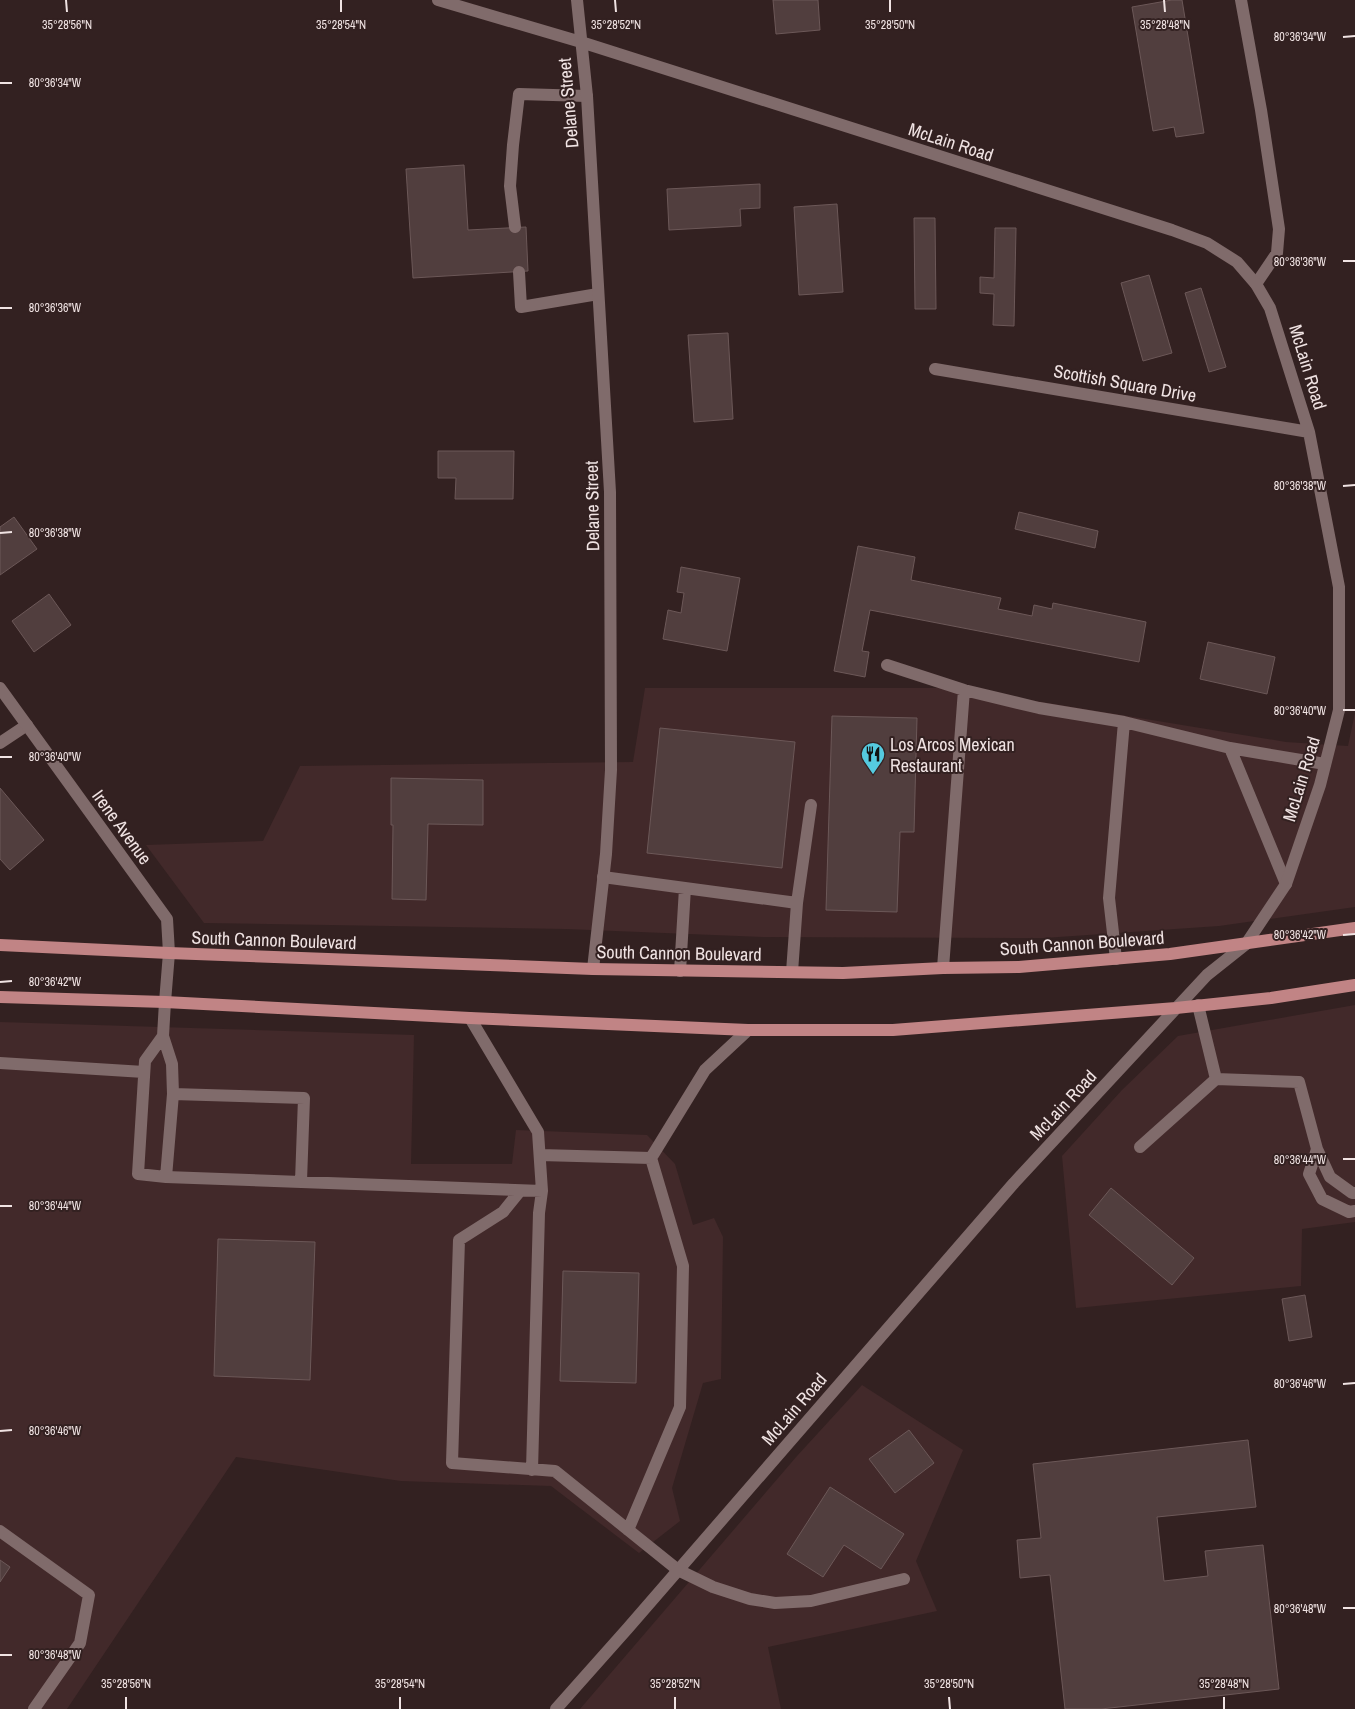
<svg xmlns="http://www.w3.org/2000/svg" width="1355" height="1709" viewBox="0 0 1355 1709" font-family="'Archivo Narrow',sans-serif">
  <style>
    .built { fill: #42292a }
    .building { fill: #513e3e; stroke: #6c5858 }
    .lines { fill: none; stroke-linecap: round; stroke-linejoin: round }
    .service { stroke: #806b6b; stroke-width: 12 }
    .minor { stroke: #806b6b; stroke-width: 12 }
    .tertiary { stroke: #806b6b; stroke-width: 12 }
    .primary { stroke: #c18485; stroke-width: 12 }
    .ticks { fill: none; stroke: #f0e3e3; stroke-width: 2 }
    .labels { text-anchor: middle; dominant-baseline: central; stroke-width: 4; stroke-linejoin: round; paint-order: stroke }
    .street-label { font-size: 18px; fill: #f0e3e3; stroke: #332121 }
    .poi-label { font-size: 18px; fill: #f0e3e3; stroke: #332121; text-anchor: start }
    .ticks-label { font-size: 12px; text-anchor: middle; fill: #f0e3e3; stroke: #332121; stroke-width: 4; stroke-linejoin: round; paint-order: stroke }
  </style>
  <rect width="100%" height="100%" fill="#332121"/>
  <path class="built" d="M645 688H957L1286 742 1348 746 1355 713V907L1219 926 1044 938 763 937 566 929 204 923 146 845 263 841 300 766 633 762Z
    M1355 1005V1222L1302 1229 1301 1286 1076 1308 1062 1156 1122 1090 1178 1036Z
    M0 1022 414 1035 411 1164H512L516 1130 647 1135 675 1164 693 1225 714 1218 723 1237 721 1379 703 1383 672 1488 680 1521 639 1553 551 1486 401 1481 236 1457 67 1709H0Z
    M862 1385 963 1450 916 1561 937 1611 768 1647 781 1709H580L797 1456Z"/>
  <path class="building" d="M773 0H818L820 30 776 34Z
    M1172 0H1182L1204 133 1176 137 1174 127 1153 131 1132 7Z
    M464 165 468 230 526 227 528 271 413 278 406 169Z
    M760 184V208L740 209 741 226 669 230 667 189Z
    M837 204 843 292 799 295 794 207Z
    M914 218H935L936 309H915Z
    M995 228H1016L1014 326 993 325 994 294 980 293V277L994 278Z
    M1149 275 1172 353 1143 361 1121 283Z
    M1201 288 1226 367 1209 372 1185 293Z
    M728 333 733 419 694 422 688 335Z
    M438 451H514L513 499H455L456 478H438Z
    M1019 512 1098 531 1095 548 1015 529Z
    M14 517 37 549 0 575V527Z
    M858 546 915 557 911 580 1001 598 998 609 1032 616 1034 605 1052 609 1053 603 1146 622 1139 662 870 610 862 651 869 652 865 677 834 671Z
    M681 567 740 578 727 651 663 639 668 610 681 613 684 593 677 592Z
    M49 594 71 625 34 652 12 621Z
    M1208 642 1275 657 1267 694 1200 679Z
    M832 716 917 718 914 832H900L897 912 826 910Z
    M660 728 795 742 782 868 647 853Z
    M391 778 483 780V825L428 824 426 900 392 899 393 825H391Z
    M0 788 44 840 10 870 0 859Z
    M1111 1188 1194 1258 1172 1285 1089 1215Z
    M218 1239 315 1242 310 1380 214 1376Z
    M563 1271 639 1273 636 1383 560 1381Z
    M1305 1295 1312 1337 1289 1341 1282 1299Z
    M909 1430 934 1463 895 1493 869 1459Z
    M1248 1440 1256 1507 1157 1517 1164 1581 1208 1576 1205 1551 1263 1545 1279 1689 1101 1709H1065L1050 1575 1020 1578 1017 1540 1041 1538 1033 1464Z
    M830 1487 904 1534 881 1569 844 1545 823 1577 787 1554Z
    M0 1560 10 1567 0 1582Z"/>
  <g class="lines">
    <path class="service" d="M1241 0 1261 110 1279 229 1277 253 1256 284
      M515 227 510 186 513 145 519 94 587 96
      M519 272 521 307 598 294
      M887 665 964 690 1039 708 1124 722 1230 748 1325 764
      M0 743 27 725
      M1230 748 1286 884
      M603 877 797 903 792 972
      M797 903 811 805
      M1116 959 1109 898 1124 722
      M943 968 964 690
      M680 971 685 888
      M165 1002 163 1036 172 1064 173 1094 166 1177 542 1191 538 1132 470 1018
      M1198 1005 1216 1079
      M163 1036 145 1061 138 1174 166 1177
      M0 1063 144 1072
      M173 1094 304 1098 301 1181
      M1140 1147 1216 1079 1299 1082 1317 1149 1330 1177 1352 1193H1355
      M1317 1149 1309 1174 1322 1199 1349 1212 1355 1211
      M540 1155 651 1158 705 1070 748 1030
      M520 1191 503 1212 459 1240 452 1463 555 1471 678 1570 713 1587 750 1599 775 1603 811 1601 904 1579
      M532 1470 539 1213 542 1191
      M628 1530 680 1407 683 1266 651 1158
      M0 1531 89 1595 80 1643 34 1709"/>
    <path class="minor" d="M438 0 581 42 1172 230 1207 243 1237 262 1256 284 1270 308 1309 432 1339 587V710L1320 785 1286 884 1246 944
      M577 0 587 96 610 492 611 770 606 854 593 969
      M935 369 1309 432
      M0 688 167 919 169 953 165 1002"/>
    <path class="tertiary" d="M556 1709 628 1628 1014 1183 1207 975 1246 944"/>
    <path class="primary" d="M0 945 169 953 593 969 843 973 943 968 1019 967 1170 954 1355 928
      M0 997 165 1002 470 1018 748 1030H893L1176 1008 1271 998 1355 985"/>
  </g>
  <path class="ticks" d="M66 0 67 12M341 0V12M615 0 616 12M890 0V12M1164 0 1165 12M1343 37 1355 36M0 83H12M1343 261H1355M0 308H12M1343 486 1355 485M0 533 12 532M1343 710H1355M0 757H12M1343 935 1355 934M0 982 12 981M1343 1159H1355M0 1206H12M1343 1384 1355 1383M0 1431 12 1430M1343 1608H1355M0 1655H12M126 1697V1709M400 1697V1709M675 1697V1709M949 1697 950 1709M1224 1697V1709"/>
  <defs>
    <g id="restaurant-pin" transform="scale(1.25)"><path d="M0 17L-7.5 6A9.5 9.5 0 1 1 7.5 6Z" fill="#55cadf" stroke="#332121"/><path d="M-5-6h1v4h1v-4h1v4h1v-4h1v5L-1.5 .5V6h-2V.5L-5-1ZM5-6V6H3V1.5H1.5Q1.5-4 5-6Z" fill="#111"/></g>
  </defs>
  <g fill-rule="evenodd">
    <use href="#restaurant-pin" x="873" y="754"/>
  </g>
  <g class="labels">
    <g class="street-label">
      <text transform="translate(568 103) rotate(-95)">Delane Street</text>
      <text transform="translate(951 142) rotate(18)">McLain Road</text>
      <text transform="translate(1308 367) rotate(73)">McLain Road</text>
      <text transform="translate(1125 383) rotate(10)">Scottish Square Drive</text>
      <text transform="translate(592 506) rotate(-91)">Delane Street</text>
      <text transform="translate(1301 779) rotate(-73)">McLain Road</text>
      <text transform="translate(122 827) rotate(54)">Irene Avenue</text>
      <text transform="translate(274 940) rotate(2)">South Cannon Boulevard</text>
      <text transform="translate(1082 943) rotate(-4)">South Cannon Boulevard</text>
      <text transform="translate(679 953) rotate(1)">South Cannon Boulevard</text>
      <text transform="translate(1063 1105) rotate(-47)">McLain Road</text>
      <text transform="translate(794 1409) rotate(-49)">McLain Road</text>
    </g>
    <g class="poi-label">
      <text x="890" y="744">Los Arcos Mexican<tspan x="890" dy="21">Restaurant</tspan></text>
    </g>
  </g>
  <g class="ticks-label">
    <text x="67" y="29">35°28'56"N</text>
    <text x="341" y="29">35°28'54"N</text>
    <text x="616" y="29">35°28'52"N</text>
    <text x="890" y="29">35°28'50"N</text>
    <text x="1165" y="29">35°28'48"N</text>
    <text x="1300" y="41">80°36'34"W</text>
    <text x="55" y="87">80°36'34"W</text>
    <text x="1300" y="266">80°36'36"W</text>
    <text x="55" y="312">80°36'36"W</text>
    <text x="1300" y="490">80°36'38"W</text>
    <text x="55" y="537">80°36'38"W</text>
    <text x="1300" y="715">80°36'40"W</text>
    <text x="55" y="761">80°36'40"W</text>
    <text x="1300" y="939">80°36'42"W</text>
    <text x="55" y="986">80°36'42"W</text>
    <text x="1300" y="1164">80°36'44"W</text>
    <text x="55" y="1210">80°36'44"W</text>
    <text x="1300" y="1388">80°36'46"W</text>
    <text x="55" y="1435">80°36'46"W</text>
    <text x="1300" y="1613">80°36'48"W</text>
    <text x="55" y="1659">80°36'48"W</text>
    <text x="126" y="1688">35°28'56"N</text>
    <text x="400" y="1688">35°28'54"N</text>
    <text x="675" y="1688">35°28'52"N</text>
    <text x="949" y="1688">35°28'50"N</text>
    <text x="1224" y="1688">35°28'48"N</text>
  </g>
</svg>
